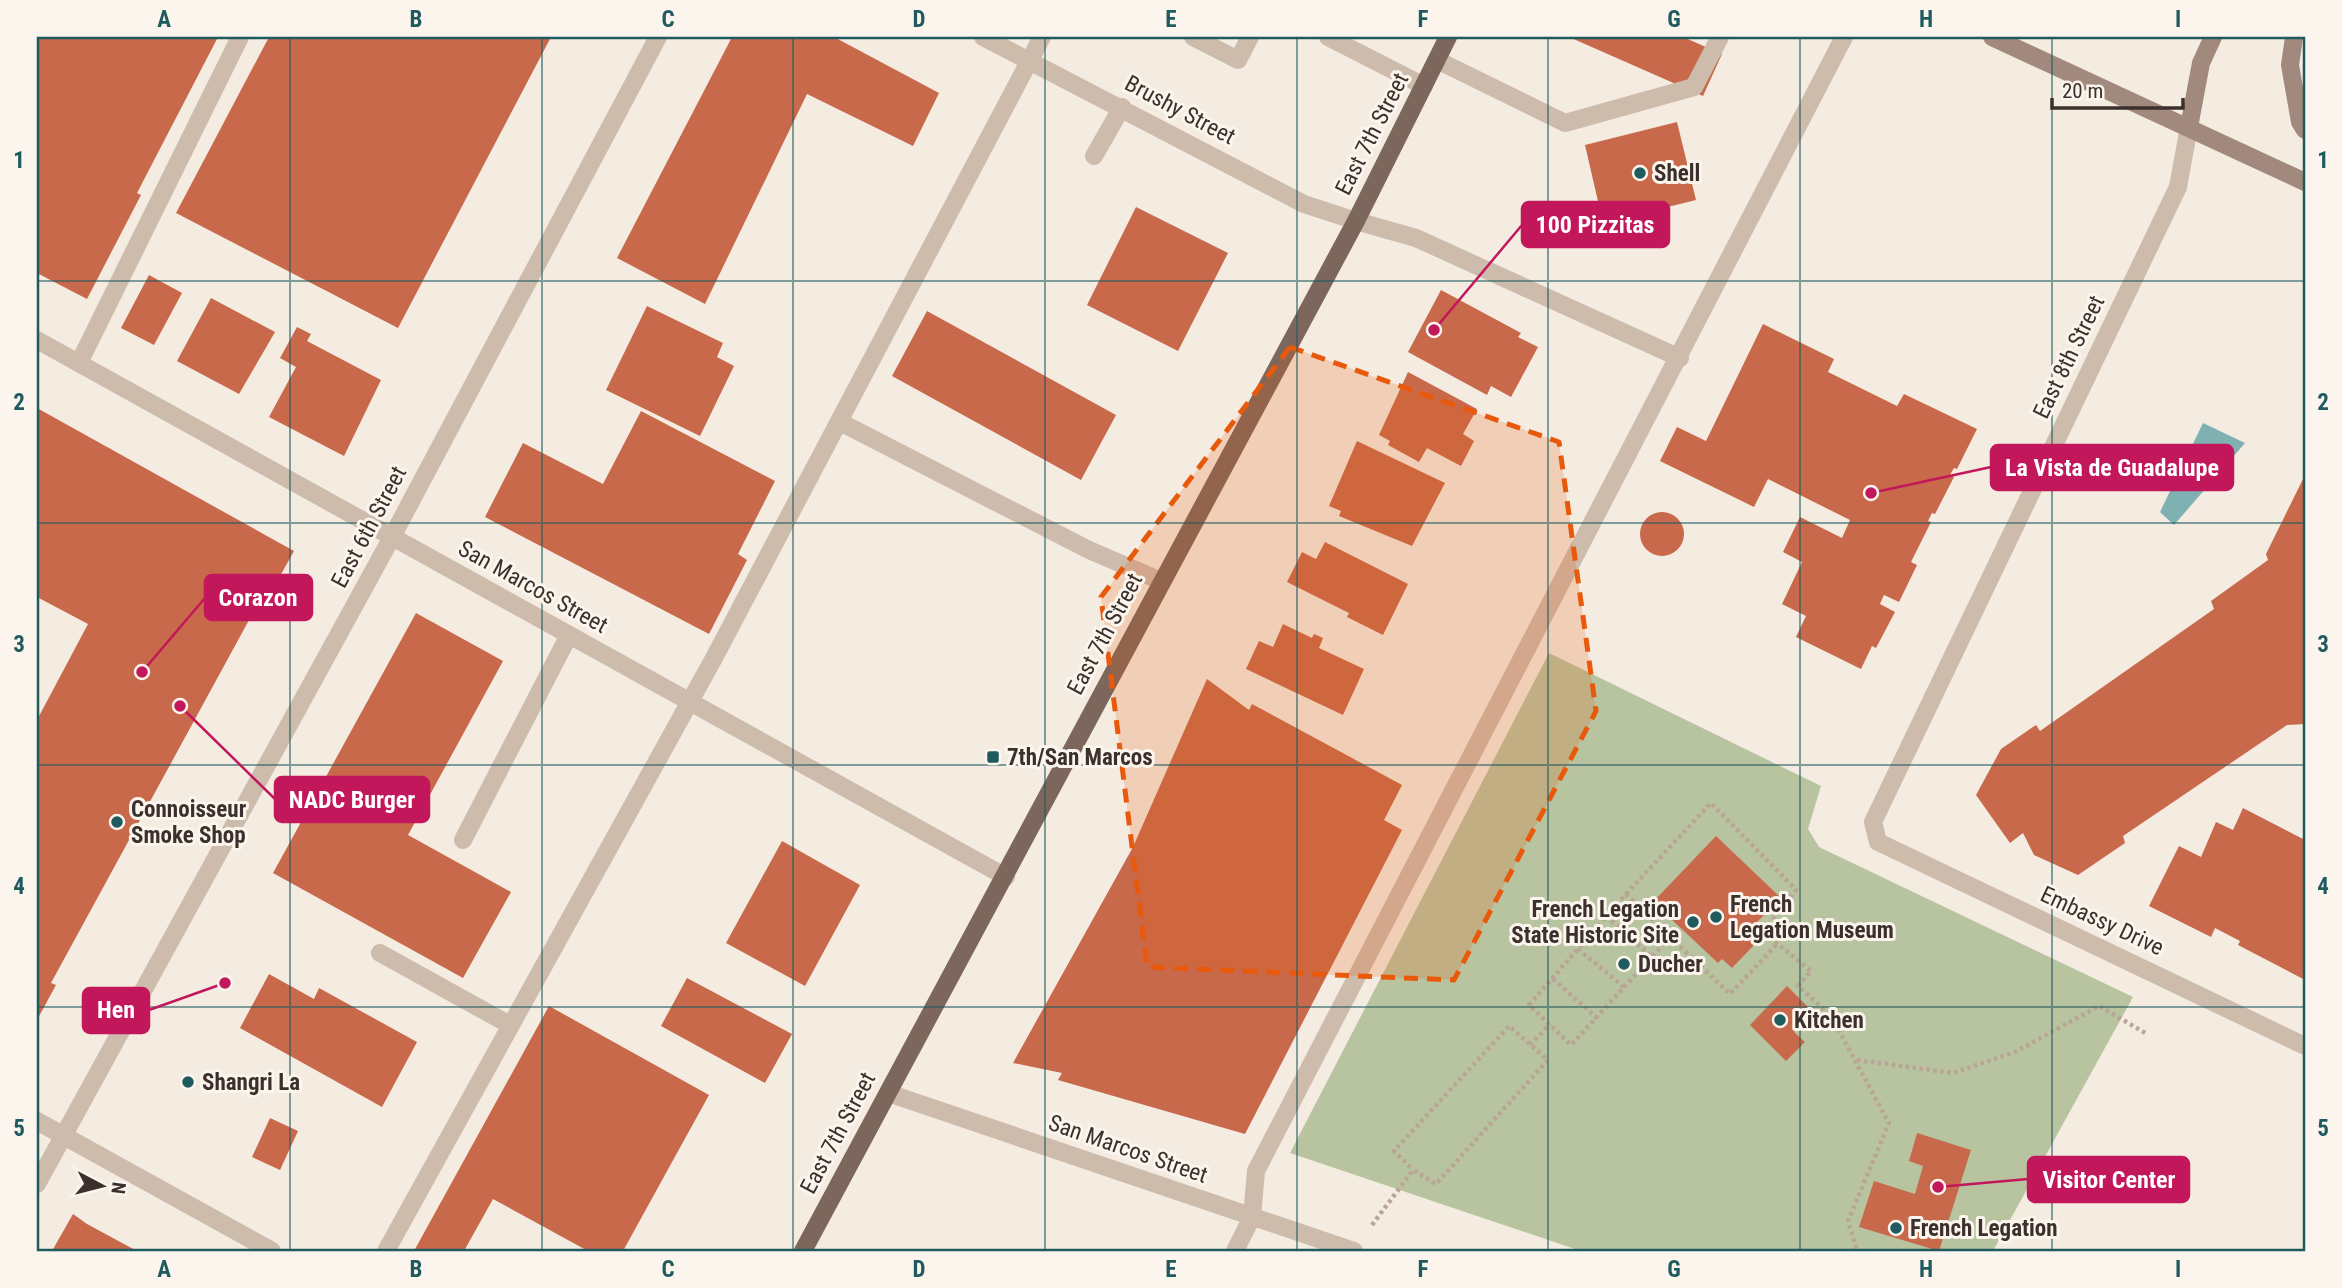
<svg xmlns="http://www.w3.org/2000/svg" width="2342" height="1288" viewBox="0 0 2342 1288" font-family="'Roboto Condensed',sans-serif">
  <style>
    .green { fill: #b8c4a0 }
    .water { fill: #7fb0b2 }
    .building { fill: #c8694b }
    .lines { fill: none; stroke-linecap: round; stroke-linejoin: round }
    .path { stroke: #b9a596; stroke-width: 4.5; stroke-dasharray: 3.5 3.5; stroke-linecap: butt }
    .service { stroke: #cdbbac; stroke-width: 18 }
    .minor { stroke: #cdbbac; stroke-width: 18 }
    .tertiary { stroke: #cdbbac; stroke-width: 18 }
    .secondary { stroke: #a18a7d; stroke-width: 18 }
    .primary { stroke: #7d675c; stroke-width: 18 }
    .marked { fill: #e8590c; fill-opacity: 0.2; stroke: #e8590c; stroke-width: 5; stroke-dasharray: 14 9; stroke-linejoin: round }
    .grid { fill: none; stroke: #1f5a5e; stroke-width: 2; stroke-opacity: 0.55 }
    .poi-dot { fill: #1f5a5e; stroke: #fbf5ee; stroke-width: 2.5 }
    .labels { text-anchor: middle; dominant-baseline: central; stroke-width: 6; stroke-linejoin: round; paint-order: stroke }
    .street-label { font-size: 23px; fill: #3b302b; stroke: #fbf5ee }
    .poi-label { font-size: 23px; font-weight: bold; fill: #3b302b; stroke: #fbf5ee; text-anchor: start }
    .leader { fill: none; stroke: #c2185b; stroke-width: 2.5 }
    .callout-dot { fill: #c2185b; stroke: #fbf5ee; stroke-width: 2.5 }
    .callout { fill: #c2185b; stroke: #c2185b; stroke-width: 2.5 }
    .callout-label { font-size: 24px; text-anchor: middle; font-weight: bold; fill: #fff }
    .neatline { fill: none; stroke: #1f5a5e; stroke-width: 2.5 }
    .grid-label { font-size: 23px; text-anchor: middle; font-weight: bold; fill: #1f5a5e }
  </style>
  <rect width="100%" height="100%" fill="#f4ebe1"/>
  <path class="green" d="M1549 653 1821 786 1808 829 1819 847 2133 997 1993 1251H1581L1290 1153Z"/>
  <path class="water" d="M2203 423 2245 443 2174 525 2160 512Z"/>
  <path class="building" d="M37 37H218L137 193 141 195 87 299 37 273Z
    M269 37H551L398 328 176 213Z
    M732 37H834L939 93 913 146 807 94 705 304 617 258Z
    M1569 37H1683L1722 54 1703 96Z
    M1677 122 1696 200 1603 223 1585 145Z
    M1136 207 1228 253 1178 351 1087 305Z
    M149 275 182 293 154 345 121 328Z
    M1441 290 1521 333 1518 337 1538 347 1511 397 1491 386 1487 395 1408 352Z
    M211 298 275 332 239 394 177 361Z
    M647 306 723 343 717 357 734 366 700 436 606 390Z
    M927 311 1116 415 1081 480 892 376Z
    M1763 324 1834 359 1828 372 1897 406 1904 394 1977 429 1957 469 1954 468 1950 475 1954 477 1935 514 1932 513 1928 521 1931 522 1911 562 1917 565 1899 602 1884 595 1880 604 1895 612 1876 648 1872 646 1861 669 1796 637 1806 616 1782 604 1802 562 1783 552 1800 517 1842 538 1850 520 1768 479 1754 507 1660 461 1677 427 1706 441Z
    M297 327 311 334 307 341 381 380 344 456 269 417 296 367 280 358Z
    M1408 372 1477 409 1463 434 1474 441 1461 466 1427 448 1419 462 1388 445 1390 441 1379 435Z
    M37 408 294 551 265 603 260 600 51 983 56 985 37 1020V720L88 624 37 597Z
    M641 411 775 481 738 554 747 560 709 634 485 517 523 443 603 484Z
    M1357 441 1445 483 1412 546 1339 516 1341 511 1329 506Z
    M2305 475V724L2287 725 2123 836 2125 843 2078 875 2034 855 2023 833 2010 843 1976 795 2001 749 2036 725 2040 731 2214 609 2211 601 2268 560 2266 554Z
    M1640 534a22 22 0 1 1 44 0a22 22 0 1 1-44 0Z
    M1325 542 1408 584 1383 635 1347 617 1349 613 1287 582 1302 552 1316 559Z
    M416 613 503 661 408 835 511 892 463 978 273 873Z
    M1283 624 1312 638 1314 634 1323 638 1319 648 1364 669 1343 715 1246 669 1259 641 1273 647Z
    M1207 679 1249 710 1252 704 1402 785 1384 820 1402 830 1245 1134 1058 1080 1062 1073 1013 1063 1133 847Z
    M2243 808 2305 840V980L2238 945 2240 941 2215 928 2211 937 2149 906 2179 846 2201 857 2216 822 2233 830Z
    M1716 836 1781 898 1746 933 1756 943 1732 968 1722 959 1718 963 1653 902Z
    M782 841 860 885 805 986 726 943Z
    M269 974 314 999 319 988 417 1042 382 1107 240 1028Z
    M687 978 792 1034 765 1083 661 1026Z
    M1787 986 1813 1012 1794 1032 1805 1042 1786 1061 1750 1025Z
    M549 1006 709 1095 623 1251H588L493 1199 464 1251H414Z
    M270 1118 298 1131 280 1170 252 1157Z
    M1917 1133 1971 1150 1939 1251 1859 1227 1874 1181 1915 1194 1923 1166 1909 1161Z
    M73 1214 87 1224 137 1251H52Z"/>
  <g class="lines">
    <path class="path" d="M1626 894 1711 803 1796 890 1763 932 1811 971 1798 986 1831 1016 1889 1123 1848 1221 1857 1251
      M1626 894 1670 937 1571 1045 1529 1005Z
      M1606 916 1652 957
      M1670 937 1730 994 1777 944
      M1578 949 1624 987
      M1553 979 1597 1018
      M1530 1045 1550 1024
      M1857 1060 1953 1073 2015 1052 2099 1006 2147 1034
      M1372 1225 1413 1170 1436 1184 1548 1060 1509 1026 1394 1151 1413 1170"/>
    <path class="service" d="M1193 37 1238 60 1250 37
      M1328 37 1424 86
      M1437 60 1565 123 1694 87 1720 37
      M1094 156 1122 107
      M1356 221 1416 238 1680 358
      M79 363 240 37
      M840 422 1089 550 1161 581
      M463 840 569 635
      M380 953 510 1025
      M386 1251 714 658 1042 37
      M1235 1251 1252 1217 1256 1171 1844 37"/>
    <path class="minor" d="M983 37 1304 204 1356 221
      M2189 127 2178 187 1873 822 1878 842 2305 1046
      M37 340 1006 877
      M888 1093 1354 1251
      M37 1121 272 1251"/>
    <path class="tertiary" d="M37 1184 392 537 658 37"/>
    <path class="secondary" d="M1992 37 2305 182
      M2294 37 2290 65 2300 122 2305 130
      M2189 127 2201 63 2213 37"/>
    <path class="primary" d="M803 1251 1356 221 1448 37"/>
  </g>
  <path class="marked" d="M1290 347 1559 442 1596 711 1454 980 1147 967 1101 597Z"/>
  <path class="grid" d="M290 37V1251M542 37V1251M793 37V1251M1045 37V1251M1297 37V1251M1548 37V1251M1800 37V1251M2052 37V1251M37 281H2305M37 523H2305M37 765H2305M37 1007H2305"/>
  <g class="poi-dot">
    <circle cx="1640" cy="173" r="7"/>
    <rect x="986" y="750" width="14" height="14" rx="3.5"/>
    <circle cx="117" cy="822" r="7"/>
    <circle cx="1716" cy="917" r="7"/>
    <circle cx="1693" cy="922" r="7"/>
    <circle cx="1624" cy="964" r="7"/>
    <circle cx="1780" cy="1020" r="7"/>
    <circle cx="188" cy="1082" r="7"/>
    <circle cx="1896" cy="1228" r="7"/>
  </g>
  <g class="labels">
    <g class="street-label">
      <text transform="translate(1180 110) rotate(28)">Brushy Street</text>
      <text transform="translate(1372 134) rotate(-63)">East 7th Street</text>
      <text transform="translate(2069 357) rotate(-64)">East 8th Street</text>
      <text transform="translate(369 527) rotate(-62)">East 6th Street</text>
      <text transform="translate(533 587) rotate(29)">San Marcos Street</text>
      <text transform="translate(1105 634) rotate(-62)">East 7th Street</text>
      <text transform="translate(2102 921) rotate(25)">Embassy Drive</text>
      <text transform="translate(838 1133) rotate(-62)">East 7th Street</text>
      <text transform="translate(1128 1149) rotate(19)">San Marcos Street</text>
    </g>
    <g class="poi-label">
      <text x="1654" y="173">Shell</text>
      <text x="1007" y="757">7th/San Marcos</text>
      <text x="131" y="809">Connoisseur<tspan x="131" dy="26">Smoke Shop</tspan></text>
      <text x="1730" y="904">French<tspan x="1730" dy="26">Legation Museum</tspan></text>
      <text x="1679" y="909" text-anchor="end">French Legation<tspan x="1679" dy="26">State Historic Site</tspan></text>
      <text x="1638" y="964">Ducher</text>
      <text x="1794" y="1020">Kitchen</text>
      <text x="202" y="1082">Shangri La</text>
      <text x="1910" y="1228">French Legation</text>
    </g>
  </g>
  <path class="leader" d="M1434 330L1522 225M1871 493L1991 467M142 672L205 598M180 706L275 799M225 983L149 1010M1938 1187L2028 1179"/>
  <g class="callout-dot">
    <circle cx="1434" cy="330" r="7"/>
    <circle cx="1871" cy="493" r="7"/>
    <circle cx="142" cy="672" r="7"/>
    <circle cx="180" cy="706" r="7"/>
    <circle cx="225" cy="983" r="7"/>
    <circle cx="1938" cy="1187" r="7"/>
  </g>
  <g class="callout">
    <rect x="1522" y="202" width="147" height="45" rx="7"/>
    <rect x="1991" y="445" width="242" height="45" rx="7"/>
    <rect x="205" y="575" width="107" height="45" rx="7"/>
    <rect x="275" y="777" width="154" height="45" rx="7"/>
    <rect x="83" y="988" width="66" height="45" rx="7"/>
    <rect x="2028" y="1157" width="161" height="45" rx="7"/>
  </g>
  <g class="callout-label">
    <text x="1595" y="233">100 Pizzitas</text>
    <text x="2112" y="476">La Vista de Guadalupe</text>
    <text x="258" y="606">Corazon</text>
    <text x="352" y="808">NADC Burger</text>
    <text x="116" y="1018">Hen</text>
    <text x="2109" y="1188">Visitor Center</text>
  </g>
  <rect width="2342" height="1288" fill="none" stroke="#fbf5ee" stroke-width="77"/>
  <g transform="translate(102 1186) rotate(97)" stroke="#fbf5ee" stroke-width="5" paint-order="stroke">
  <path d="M0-5L12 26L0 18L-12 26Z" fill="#3b302b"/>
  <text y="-10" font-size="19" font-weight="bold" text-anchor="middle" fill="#3b302b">N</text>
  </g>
  <path d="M2052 98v10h131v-10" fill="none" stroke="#3b302b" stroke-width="3.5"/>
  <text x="2062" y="98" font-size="21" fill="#3b302b" stroke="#fbf5ee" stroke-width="5" paint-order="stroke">20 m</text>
  <rect x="38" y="38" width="2266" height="1212" class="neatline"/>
  <g class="grid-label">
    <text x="164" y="27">A</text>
    <text x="416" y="27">B</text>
    <text x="668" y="27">C</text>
    <text x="919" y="27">D</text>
    <text x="1171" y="27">E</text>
    <text x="1423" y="27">F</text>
    <text x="1674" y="27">G</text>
    <text x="1926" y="27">H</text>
    <text x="2178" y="27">I</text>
    <text x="19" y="168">1</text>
    <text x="2323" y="168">1</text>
    <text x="19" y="410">2</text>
    <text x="2323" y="410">2</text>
    <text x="19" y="652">3</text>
    <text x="2323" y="652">3</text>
    <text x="19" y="894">4</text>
    <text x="2323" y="894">4</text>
    <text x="19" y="1136">5</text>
    <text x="2323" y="1136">5</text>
    <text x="164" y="1277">A</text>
    <text x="416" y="1277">B</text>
    <text x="668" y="1277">C</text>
    <text x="919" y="1277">D</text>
    <text x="1171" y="1277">E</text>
    <text x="1423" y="1277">F</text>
    <text x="1674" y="1277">G</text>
    <text x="1926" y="1277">H</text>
    <text x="2178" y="1277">I</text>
  </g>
</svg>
